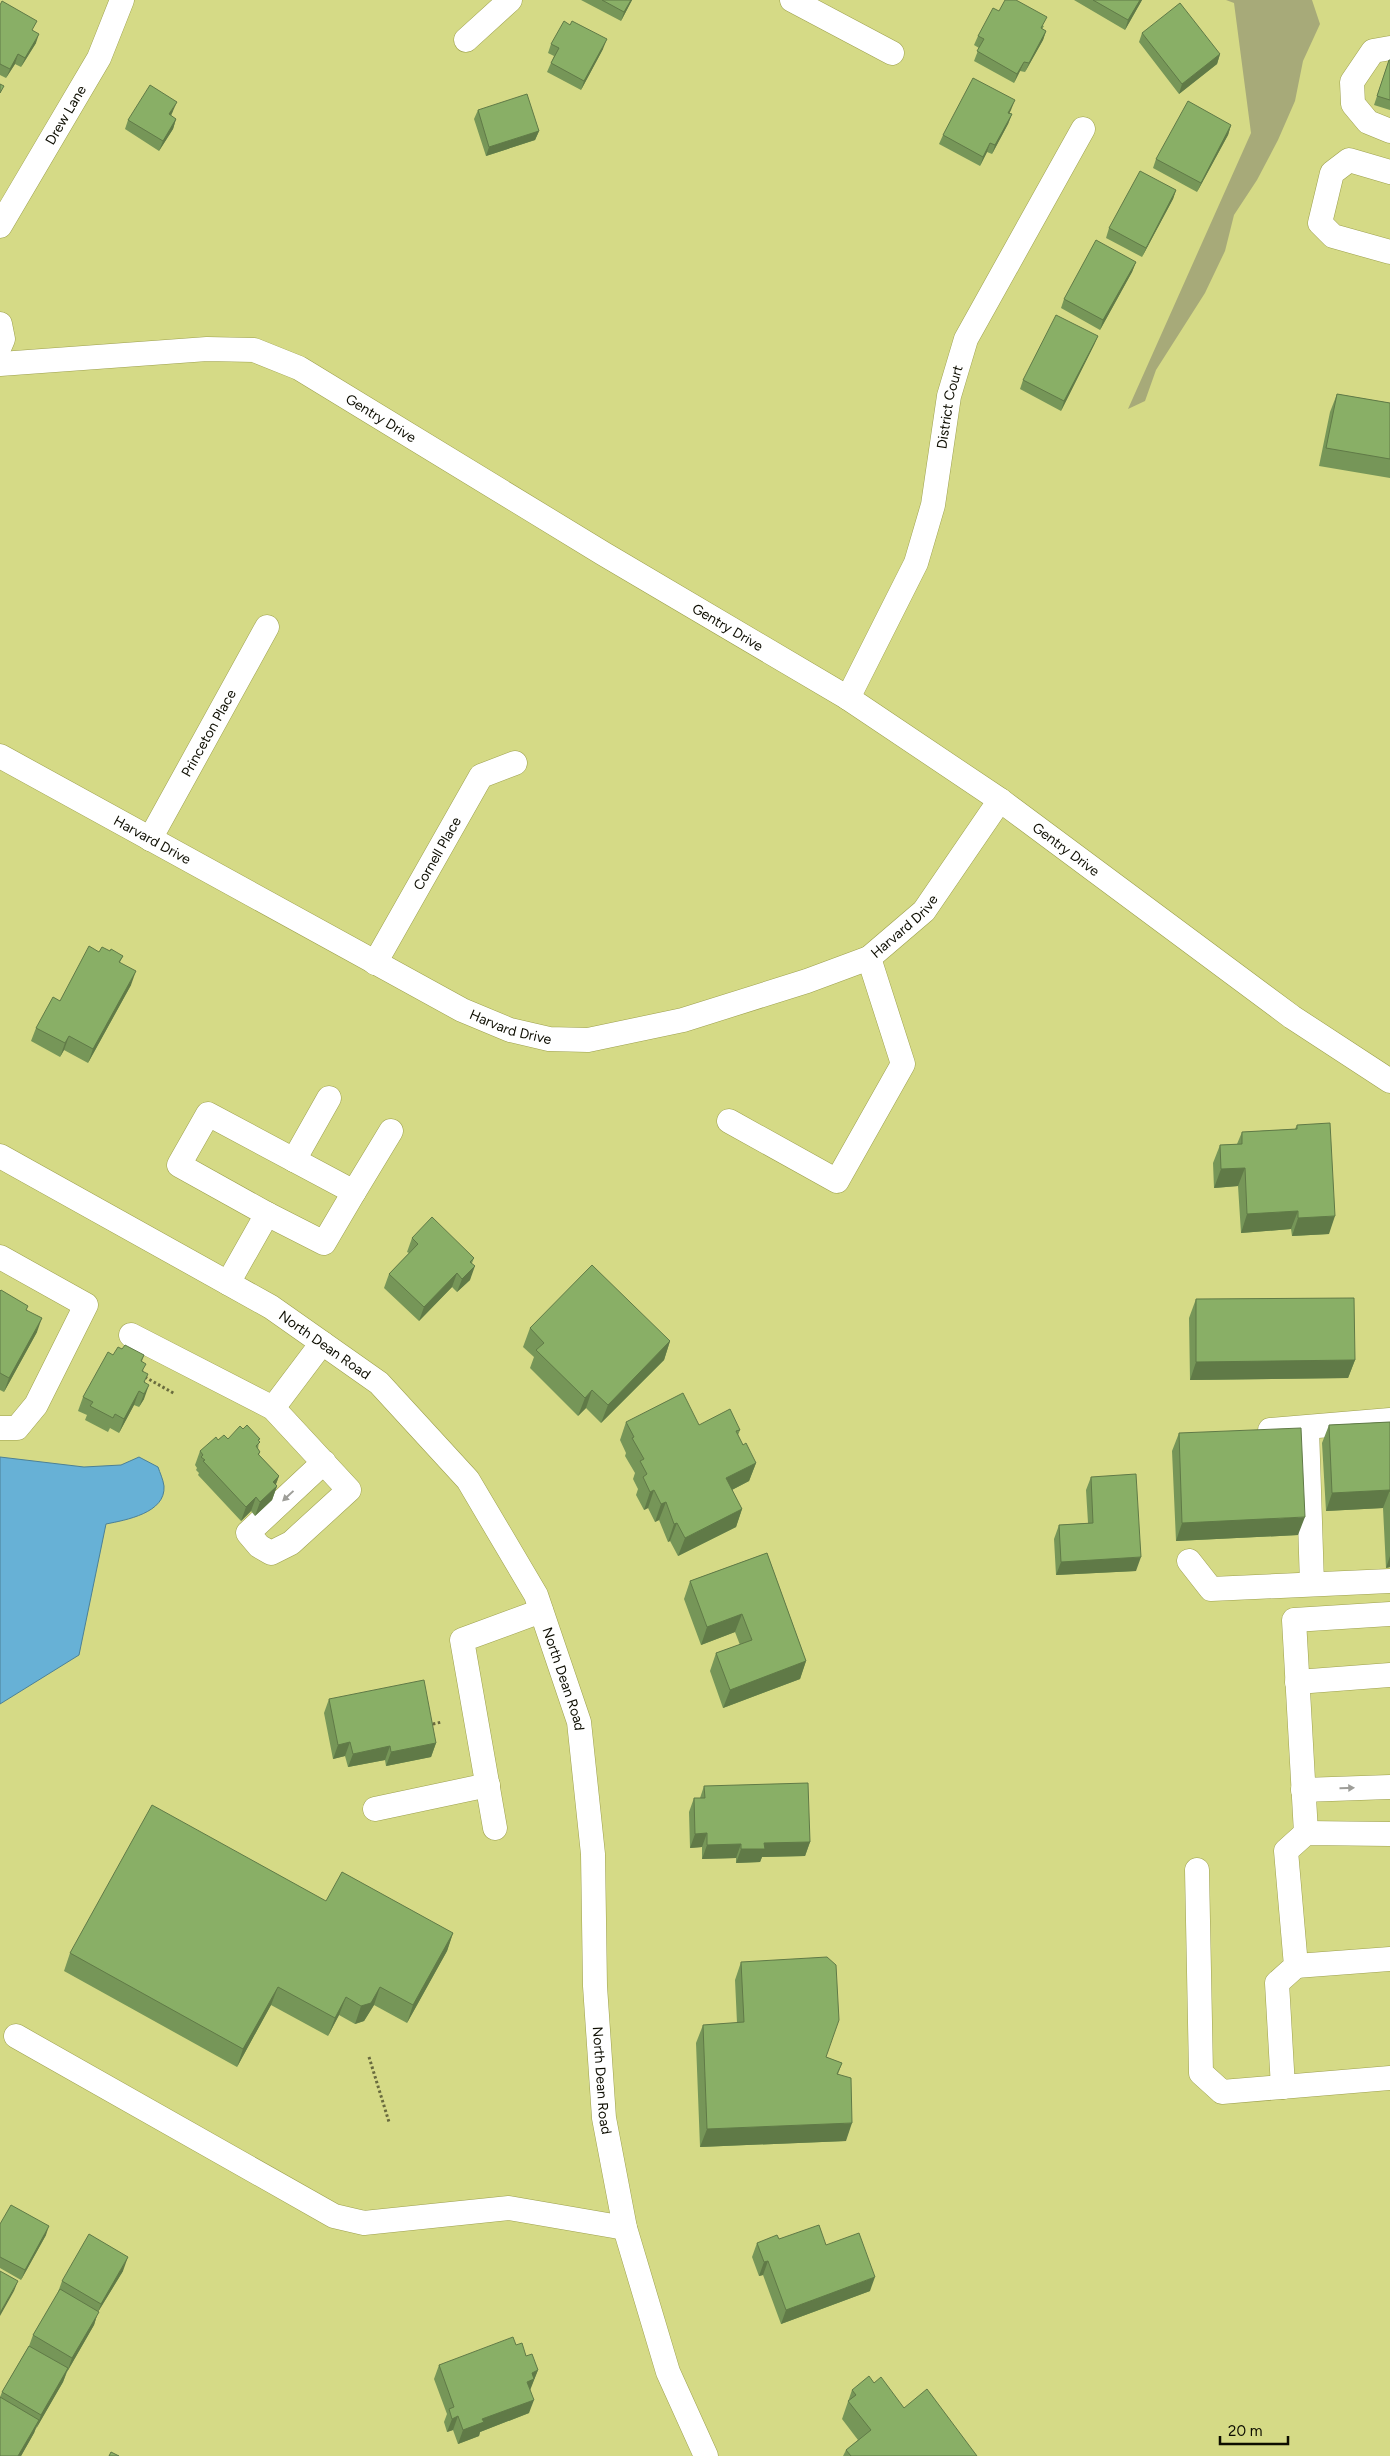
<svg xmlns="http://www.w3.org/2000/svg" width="1390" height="2456" viewBox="0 0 1390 2456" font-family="Figtree,sans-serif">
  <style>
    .green { fill: #a7aa79 }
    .water { fill: #67b1d6; stroke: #4c8096 }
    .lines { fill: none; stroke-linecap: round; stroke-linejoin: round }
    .minor-casing { stroke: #9da04d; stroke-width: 25 }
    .path { stroke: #696b3e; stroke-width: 3; stroke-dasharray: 2.5 2.5; stroke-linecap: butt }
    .minor { stroke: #fff; stroke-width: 24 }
    .wall { fill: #769658 }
    .shaded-wall { fill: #607a47 }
    .building { fill: #89af66; stroke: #607a47 }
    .oneway { fill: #9e9e99 }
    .labels { text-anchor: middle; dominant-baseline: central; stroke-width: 4; stroke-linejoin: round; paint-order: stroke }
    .street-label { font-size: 14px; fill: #0d0d00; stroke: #d5da86 }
  </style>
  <rect width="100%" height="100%" fill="#d5da86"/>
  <path class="green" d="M1226 0H1312L1320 24 1303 61 1295 101 1278 140 1257 180 1234 215 1225 251 1205 293 1156 370 1145 401 1128 409 1251 133 1234 3Z"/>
  <path class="water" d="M0 1457 84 1467 121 1465 139 1457 158 1467C160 1473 163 1479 164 1486 166 1513 126 1520 106 1524L79 1655 0 1704Z"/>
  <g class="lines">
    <g class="minor-casing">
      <g id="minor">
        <path d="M792 0 892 53"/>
        <path d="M466 40 510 0"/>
        <path d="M1390 48 1373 51 1352 82 1353 104 1368 122 1390 131"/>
        <path d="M1390 172 1349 160 1332 173 1320 223 1333 236 1390 252"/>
        <path id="s1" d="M0 226 99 58 122 0"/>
        <path d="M0 324 3 339 0 346"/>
        <path id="s2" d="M0 364 207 349 254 350 299 368 604 554 848 698 1000 800 1292 1017 1390 1081"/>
        <path id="s3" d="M848 698 916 563 933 505 949 396 966 339 1083 129"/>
        <path id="s4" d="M0 756 462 1010 510 1030 549 1039 588 1040 683 1020 807 981 869 958 924 911 1000 800"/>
        <path id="s5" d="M150 839 267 627"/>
        <path id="s6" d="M375 963 481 776 515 763"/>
        <path d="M729 1121 837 1181 903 1064 869 958"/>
        <path id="s7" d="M0 1156 271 1307 379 1383 468 1480 536 1595 579 1722 593 1854 595 1986 604 2118 625 2228 668 2372 706 2456"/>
        <path d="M294 1160 329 1098"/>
        <path d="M267 1214 324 1243 354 1192"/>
        <path d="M0 1257 86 1305 36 1405 17 1428H0"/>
        <path d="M228 1283 267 1214 179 1165 208 1114 354 1192 391 1131"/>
        <path d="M131 1335 273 1408 349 1490 291 1543 271 1553 259 1546 248 1533 324 1462"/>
        <path d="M273 1408 322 1343"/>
        <path d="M1307 1428 1312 1584"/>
        <path d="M1270 1430 1390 1420"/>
        <path d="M1189 1561 1211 1589 1390 1581"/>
        <path d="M1297 1682 1390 1675"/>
        <path d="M1303 1790 1390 1787"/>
        <path d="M375 1809 488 1785"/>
        <path d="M495 1828 462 1640 541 1611"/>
        <path d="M1306 1833 1294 1620 1390 1614"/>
        <path d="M1197 1870 1201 2073 1222 2092 1390 2078"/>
        <path d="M1296 1966 1390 1959"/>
        <path d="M16 2036 334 2216 364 2223 509 2208 625 2228"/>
        <path d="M1283 2087 1277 1983 1296 1966 1286 1851 1306 1833 1390 1834"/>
      </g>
    </g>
    <path class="path" d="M145 1377 175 1394
      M428 1725 442 1722
      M369 2057 389 2122"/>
    <use href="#minor" class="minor"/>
  </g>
  <path class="wall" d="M581 0H632L621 21Z
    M1074 0H1142L1125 30Z
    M0 5 33 31 36 43 21 67 15 64 6 78 0 75Z
    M999 11 1044 26 1042 29 1046 31 1043 40 1025 72 1020 71 1014 83 974 61 979 48 974 45 978 36Z
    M1142 33 1220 54 1217 64 1179 94 1139 42Z
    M551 44 603 49 581 90 547 72 554 56 548 53Z
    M1389 60H1390V110L1374 105Z
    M478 110 539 131 535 140 486 156 474 119Z
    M1011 110 1009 113 1012 114 1008 124 992 154 987 152 980 166 939 144 943 135Z
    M173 111 171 116 176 119 173 129 159 151 125 129 128 120Z
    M1231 125 1228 135 1197 192 1153 168 1156 159Z
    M1176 190 1173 199 1142 257 1106 238 1109 228Z
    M1136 262 1132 272 1100 330 1061 308 1064 299Z
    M1098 336 1094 345 1061 411 1020 389 1023 380Z
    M1337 394 1390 403V478L1319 466 1330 412Z
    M110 951 123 956 120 962 131 985 88 1063 64 1050 60 1057 31 1041 36 1028 60 1001 99 952Z
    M1297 1125 1329 1234 1292 1236 1291 1229 1241 1233 1238 1186 1214 1188 1213 1163 1220 1145 1237 1144 1242 1132 1295 1129Z
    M412 1238 474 1258 472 1263 470 1280 457 1292 452 1287 419 1321 384 1288 389 1274 409 1253 407 1252Z
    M0 1291 27 1310 37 1332 4 1392 0 1390Z
    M1196 1299 1355 1360 1348 1378 1190 1380 1189 1318Z
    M530 1328 670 1341 664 1360 601 1423 586 1408 578 1416 530 1368 534 1357 523 1347Z
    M122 1349 144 1355 142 1361 145 1383 144 1399 139 1407 134 1405 119 1433 110 1428 108 1432 85 1420 87 1415 78 1411 83 1397 113 1355Z
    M626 1422 699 1425 740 1430 738 1435 743 1445 756 1463 749 1481 732 1490 742 1509 736 1527 678 1556 670 1541 668 1542 659 1520 655 1522 648 1508 644 1510 636 1495 638 1489 633 1479 635 1473 625 1456 626 1453 620 1440Z
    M1390 1422V1567L1386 1568 1383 1508 1326 1511 1322 1443 1329 1425Z
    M243 1429 259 1441 258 1449 260 1452 259 1455 279 1476 276 1484 277 1486 272 1500 255 1516 251 1511 241 1521 198 1475 199 1473 196 1470 197 1468 195 1465 200 1451 218 1440 228 1439Z
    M1179 1433 1298 1535 1176 1541 1172 1451Z
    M1091 1477 1136 1571 1056 1575 1054 1539 1059 1525 1088 1523 1086 1490Z
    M767 1553 806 1661 800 1679 723 1708 710 1671 716 1653 740 1645 735 1632 701 1645 684 1599 690 1581Z
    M329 1699 436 1743 431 1757 386 1766 385 1760 348 1767 345 1756 333 1759 324 1713Z
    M704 1786 810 1842 805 1856 762 1857 760 1862 736 1863V1858L702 1859V1847L690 1848 689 1812 694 1798H700Z
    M326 1901 453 1933 447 1951 407 2023 374 2005 364 2021 355 2024 339 2015 328 2036 271 2005 237 2067 64 1971 70 1953Z
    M741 1962 826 2057 842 2063 838 2074 846 2141 700 2147 696 2043 703 2025 737 2023 735 1980Z
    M0 2224 46 2235 21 2280 0 2268Z
    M779 2239 870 2291 781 2324 763 2275 759 2276 752 2257 757 2243Z
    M123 2271 98 2312 94 2325 67 2372 63 2382 36 2428 34 2433 21 2456H0V2397L2 2392 29 2346 33 2335 57 2295 62 2281Z
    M516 2345 526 2356 538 2370 530 2389 529 2413 480 2432 479 2436 458 2444 453 2430 447 2432 444 2422 447 2414 434 2379 439 2365Z
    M874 2383 904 2408 977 2456H843L846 2450 858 2440 842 2419 852 2390Z"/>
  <path class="shaded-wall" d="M631 0H632L621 21 624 12Z
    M1140 0H1142L1125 30 1128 20Z
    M1046 31 1043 40 1025 72 1029 63Z
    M39 34 36 43 21 67 25 58Z
    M607 39 603 49 581 90 584 81Z
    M18 54 15 64 6 78 10 69Z
    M1220 54 1217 64 1179 94 1182 84Z
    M1024 62 1020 71 1014 83 1017 74Z
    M1015 100 1011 110 1005 122 1008 113Z
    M177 102 173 111 166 124 169 114Z
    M1012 114 1008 124 992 154 995 145Z
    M176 119 173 129 159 151 163 141Z
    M1231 125 1228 135 1197 192 1201 183Z
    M539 131 535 140 486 156 489 147Z
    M990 143 987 152 980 166 983 157Z
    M1176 190 1173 199 1142 257 1146 248Z
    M1136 262 1132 272 1100 330 1103 320Z
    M1098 336 1094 345 1061 411 1064 401Z
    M136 971 131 985 88 1063 93 1049Z
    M69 1036 64 1050 60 1057 65 1043Z
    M1245 1168 1238 1186 1214 1188 1221 1169Z
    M1298 1211 1291 1229 1241 1233 1247 1214Z
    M1335 1216 1329 1234 1292 1236 1298 1218Z
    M475 1266 470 1280 457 1292 462 1279Z
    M457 1273 452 1287 419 1321 424 1307Z
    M42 1318 37 1332 4 1392 9 1378Z
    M670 1341 664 1360 601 1423 608 1405Z
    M1355 1360 1348 1378 1190 1380 1196 1362Z
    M149 1385 144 1399 139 1407 144 1394Z
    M592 1390 586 1408 578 1416 585 1398Z
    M139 1391 134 1405 119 1433 124 1419Z
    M756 1463 749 1481 720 1496 726 1478Z
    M279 1476 274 1489 277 1486 272 1500 255 1516 260 1502 273 1482Z
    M654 1490 648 1508 644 1510 650 1492Z
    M1390 1490 1383 1508 1326 1511 1332 1493Z
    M256 1497 251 1511 241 1521 246 1507Z
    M666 1502 659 1520 655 1522 661 1504Z
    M742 1509 736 1527 678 1556 685 1538Z
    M1305 1517 1298 1535 1176 1541 1182 1523Z
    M677 1523 670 1541 668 1542 674 1524Z
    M1390 1556V1567L1386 1568Z
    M1141 1557 1136 1571 1056 1575 1061 1562Z
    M742 1614 735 1632 701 1645 707 1627Z
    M806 1661 800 1679 723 1708 730 1690Z
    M350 1742 345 1756 333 1759 338 1745Z
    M436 1743 431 1757 386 1766 391 1752Z
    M390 1746 385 1760 348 1767 353 1754Z
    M707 1833 702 1847 690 1848 695 1834Z
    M810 1842 805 1856 762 1857 760 1862 736 1863 741 1849 764 1843Z
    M741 1844 736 1858 702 1859 707 1845Z
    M453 1933 447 1951 407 2023 413 2005Z
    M278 1987 271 2005 237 2067 243 2049Z
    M380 1987 374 2005 364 2021 355 2024 361 2006Z
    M346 1997 339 2015 328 2036 335 2018Z
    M852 2123 846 2141 700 2147 707 2129Z
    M49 2226 46 2235 21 2280 25 2270Z
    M128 2257 123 2271 98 2312 94 2325 67 2372 72 2358 96 2317 101 2304Z
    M768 2261 763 2275 759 2276 764 2262Z
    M875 2277 870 2291 781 2324 786 2310Z
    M18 2281 14 2291 0 2316V2313Z
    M68 2368 63 2382 36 2429 41 2415Z
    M538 2370 529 2393 522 2396 532 2373Z
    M534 2400 529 2413 480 2432 479 2436 458 2444 463 2430 482 2419Z
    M458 2416 453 2430 447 2432 452 2419Z
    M39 2420 34 2433 21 2456H18Z"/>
  <path class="building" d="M602 0H631L624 12Z
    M1005 0H1016L1047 17 1041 28 1046 31 1029 63 1024 62 1017 74 977 51 984 39 978 36 993 8 999 11Z
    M1093 0H1140L1128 20Z
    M2 1 37 21 32 30 39 34 25 58 18 54 10 69 0 64V5Z
    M1180 3 1220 54 1182 84 1142 33Z
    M564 21 570 25 572 21 607 39 584 81 551 63 559 48 551 44Z
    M1389 60H1390V100L1377 96Z
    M973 78 1015 100 1008 113 1012 114 995 145 990 143 983 157 943 135Z
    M0 84 4 86 0 93Z
    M150 85 177 102 169 114 176 119 163 141 128 120Z
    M527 94 539 131 489 147 478 110Z
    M1188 101 1231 125 1201 183 1156 159Z
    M1140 171 1176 190 1146 248 1109 228Z
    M1096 240 1136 262 1103 320 1064 299Z
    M1056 315 1098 336 1064 401 1023 380Z
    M1337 394 1390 403V459L1326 448Z
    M89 946 99 952 102 947 110 951 111 949 123 956 119 962 136 971 93 1049 69 1036 65 1043 36 1028 53 997 60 1001Z
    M1330 1123 1335 1216 1298 1218V1211L1247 1214 1245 1168 1221 1169 1220 1145 1242 1144V1132L1297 1129V1125Z
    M432 1217 474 1258 470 1262 475 1266 462 1279 457 1273 424 1307 389 1274 418 1244 412 1238Z
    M592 1265 670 1341 608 1405 592 1390 585 1398 536 1350 544 1343 530 1328Z
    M1 1290 28 1306 26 1310 42 1318 9 1378 0 1373V1291Z
    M1354 1298 1355 1360 1196 1362V1299Z
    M125 1345 144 1355 141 1361 146 1364 142 1371 148 1374 144 1382 149 1385 144 1394 139 1391 124 1419 115 1414 113 1418 90 1406 93 1402 83 1397 108 1352 113 1355 118 1347 122 1349Z
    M683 1393 699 1425 730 1409 740 1430 736 1431 743 1445 746 1443 756 1463 726 1478 742 1509 685 1538 677 1523 674 1524 666 1502 661 1504 654 1490 650 1492 643 1477 647 1474 640 1461 644 1459 632 1438 634 1437 626 1422Z
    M1390 1422V1492V1490L1332 1493 1329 1425Z
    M247 1425 260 1439 258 1440 260 1442 256 1446 260 1452 258 1454 279 1476 273 1482 277 1486 260 1502 256 1497 246 1507 203 1461 205 1460 201 1457 203 1455 200 1451 216 1437 218 1440 224 1435 228 1439 240 1426 243 1429Z
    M1301 1428 1305 1517 1182 1523 1179 1433Z
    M1136 1474 1141 1557 1061 1562 1059 1525 1093 1523 1091 1477Z
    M767 1553 806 1661 730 1690 716 1653 752 1640 742 1614 707 1627 690 1581Z
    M424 1680 436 1743 391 1752 390 1746 353 1754 350 1742 338 1745 329 1699Z
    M808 1783 810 1842 764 1843 765 1849H741V1844L707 1845V1833L695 1834 694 1798H705L704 1786Z
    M152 1805 326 1901 342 1872 453 1933 413 2005 380 1987 371 2003 361 2006 346 1997 335 2018 278 1987 243 2049 70 1953Z
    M827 1957 836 1965 839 2020 826 2057 842 2063 837 2074 851 2078 852 2123 707 2129 703 2025 744 2022 741 1962Z
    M11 2205 49 2226 25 2270 0 2257V2224Z
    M819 2225 826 2245 859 2233 875 2277 786 2310 768 2261 764 2262 757 2243 777 2235 779 2239Z
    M89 2234 128 2257 101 2304 62 2281Z
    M0 2271 18 2281 0 2313Z
    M60 2289 99 2312 72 2358 33 2335Z
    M513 2337 516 2345 522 2343 526 2356 532 2354 538 2370 532 2373 534 2379 527 2382 534 2400 482 2419 484 2422 463 2430 458 2416 452 2419 449 2409 454 2407 439 2365Z
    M29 2346 68 2368 41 2415 2 2392Z
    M869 2376 874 2383 881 2377 904 2408 927 2389 977 2456H851L846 2450 871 2430 848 2401 856 2395 852 2390Z
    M0 2397 39 2420 18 2456H0Z
    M111 2452 119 2456H109Z"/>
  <defs><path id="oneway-solid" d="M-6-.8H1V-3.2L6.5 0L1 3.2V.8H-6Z" transform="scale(1.25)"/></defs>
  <g class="oneway">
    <use href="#oneway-solid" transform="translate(288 1496) rotate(137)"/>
    <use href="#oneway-solid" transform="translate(1347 1788) rotate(-2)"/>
  </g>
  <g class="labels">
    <g class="street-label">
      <text stroke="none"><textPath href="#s1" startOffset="129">Drew Lane</textPath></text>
      <text stroke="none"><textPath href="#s3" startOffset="311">District Court</textPath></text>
      <text stroke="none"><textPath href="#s2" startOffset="399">Gentry Drive</textPath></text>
      <text stroke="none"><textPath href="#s2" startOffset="804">Gentry Drive</textPath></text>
      <text stroke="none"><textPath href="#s5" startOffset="121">Princeton Place</textPath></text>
      <text stroke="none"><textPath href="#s4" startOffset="174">Harvard Drive</textPath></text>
      <text stroke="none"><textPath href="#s2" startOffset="1209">Gentry Drive</textPath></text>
      <text stroke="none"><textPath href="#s6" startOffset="126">Cornell Place</textPath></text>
      <text stroke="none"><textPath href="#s4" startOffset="999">Harvard Drive</textPath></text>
      <text stroke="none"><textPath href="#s4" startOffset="579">Harvard Drive</textPath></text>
      <text stroke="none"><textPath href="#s7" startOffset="376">North Dean Road</textPath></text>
      <text stroke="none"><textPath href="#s7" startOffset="796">North Dean Road</textPath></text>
      <text stroke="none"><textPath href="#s7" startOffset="1201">North Dean Road</textPath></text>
    </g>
  </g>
  <path d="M1220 2436v8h68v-8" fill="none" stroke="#0d0d00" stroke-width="2.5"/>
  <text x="1228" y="2436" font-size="15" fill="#0d0d00" stroke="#d5da86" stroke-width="4" paint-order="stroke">20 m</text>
</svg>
